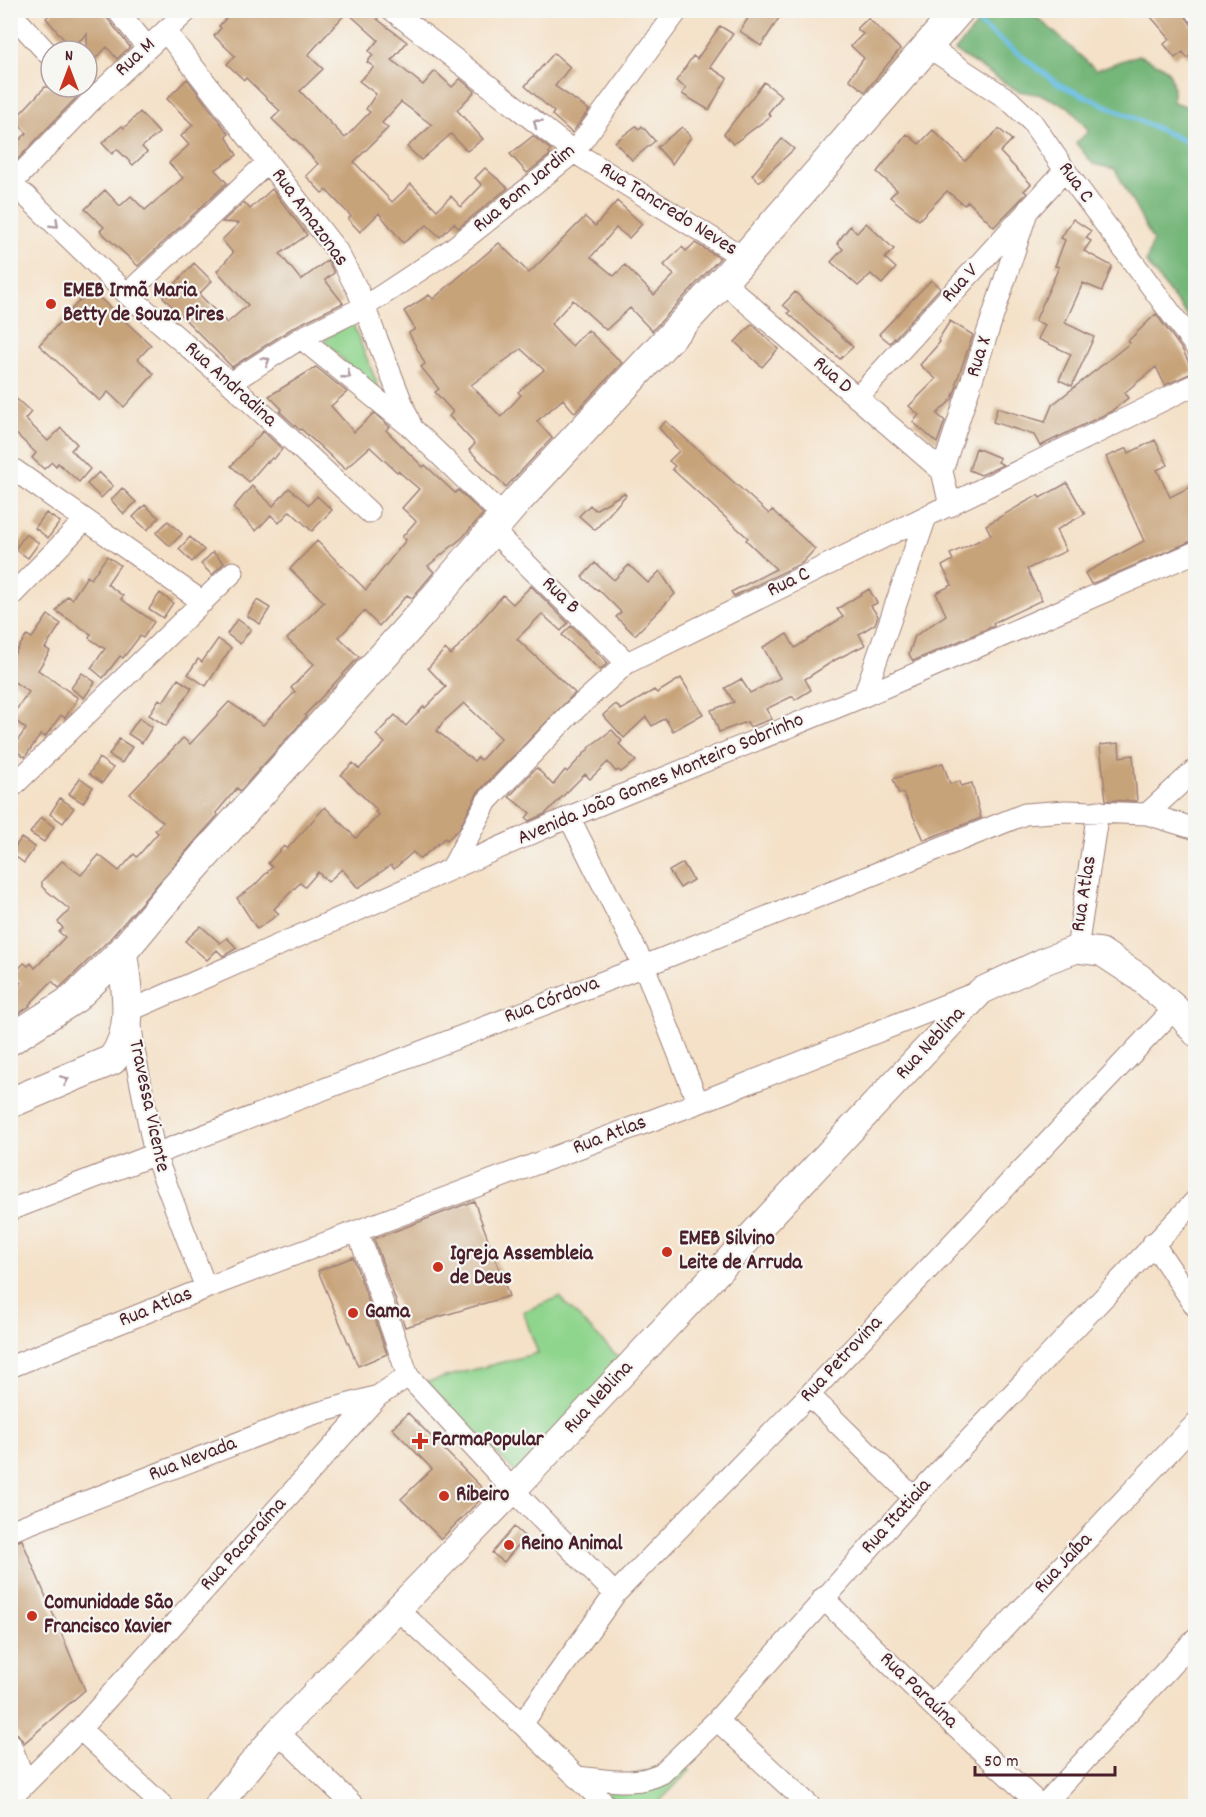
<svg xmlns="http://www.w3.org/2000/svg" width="1206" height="1817" viewBox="0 0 1206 1817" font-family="Dekko,sans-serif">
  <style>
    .green { fill: #90d58e; stroke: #6d7a5c; stroke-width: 1.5 }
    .forest { fill: #74b679; stroke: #5f6a52; stroke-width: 1.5 }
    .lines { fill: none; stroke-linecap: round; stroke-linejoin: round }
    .stream { stroke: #69bee5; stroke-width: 5 }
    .building { fill: #c7a379; fill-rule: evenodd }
    .minor-casing { stroke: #9f807a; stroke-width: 23 }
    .tertiary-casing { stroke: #9f807a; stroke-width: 29 }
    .secondary-casing { stroke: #9f807a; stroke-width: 32 }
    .minor { stroke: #fff; stroke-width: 21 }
    .tertiary { stroke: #fff; stroke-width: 27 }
    .secondary { stroke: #fff; stroke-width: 30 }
    .oneway { stroke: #ae9aa0 }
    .poi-dot { fill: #c8321e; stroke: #f6f6f2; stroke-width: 2 }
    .labels { text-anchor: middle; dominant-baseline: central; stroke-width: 4.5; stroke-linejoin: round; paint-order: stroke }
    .street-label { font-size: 21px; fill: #4a1f2b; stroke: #f6f6f2 }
    .poi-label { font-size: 21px; font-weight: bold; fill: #4a1f2b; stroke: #f6f6f2; text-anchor: start }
  </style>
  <rect width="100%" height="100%" fill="#f6f6f2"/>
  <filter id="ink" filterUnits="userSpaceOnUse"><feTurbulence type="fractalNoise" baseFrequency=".0167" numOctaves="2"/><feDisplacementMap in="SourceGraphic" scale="12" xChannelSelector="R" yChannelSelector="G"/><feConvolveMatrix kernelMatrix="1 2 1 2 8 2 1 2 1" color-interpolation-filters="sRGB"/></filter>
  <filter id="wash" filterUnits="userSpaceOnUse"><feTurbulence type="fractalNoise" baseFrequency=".008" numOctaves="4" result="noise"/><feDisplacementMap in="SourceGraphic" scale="24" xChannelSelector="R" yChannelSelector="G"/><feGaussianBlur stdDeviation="1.35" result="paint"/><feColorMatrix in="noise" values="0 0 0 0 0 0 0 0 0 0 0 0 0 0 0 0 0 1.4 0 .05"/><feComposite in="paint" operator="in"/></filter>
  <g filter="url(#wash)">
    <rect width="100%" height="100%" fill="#f4e1c8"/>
    <path class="green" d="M352 322 385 403 324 340Z
      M559 1297 624 1363 516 1473 426 1382 538 1353 523 1312Z
      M682 1763 690 1770 655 1806H620L595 1784Z"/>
    <path class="forest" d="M989 11H1026L1042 21 1096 70 1139 55C1169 69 1174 68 1173 102L1195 109V326L1146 262 1153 241 1115 169 1093 164 1076 143 1089 131 1069 107 1042 95 1018 91 955 51Z"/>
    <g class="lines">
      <path class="stream" d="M967 14 1058 84 1196 146"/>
    </g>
    <g id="blocks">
      <path class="building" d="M55 10H104L107 18 130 47 117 59 107 47 87 67V34L71 48 46 18Z
        M233 10H380V15L377 19 407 42 392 60 423 85 435 71 452 87 460 79 475 91 457 110 483 139 467 151 451 134 421 160 407 147 432 125 401 102 382 123 388 128 354 162 392 202 411 184 437 210 451 196 461 207 482 185 475 178 485 168 508 188 458 228 454 223 440 237 427 225 403 243 379 213 360 232 348 219 351 216 326 190 322 193 306 176 318 164 295 139 294 140 272 119 280 111 246 78 244 80 227 64 235 56 214 36 221 28 219 26ZM347 12 378 40 369 51 373 55 367 62 374 67 359 81 376 94 366 109 370 112 345 138 300 91 323 69 308 55Z
        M753 10H784L761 46 740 31Z
        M1145 10H1181L1196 31V51L1187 58 1183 52 1175 58 1164 44 1170 39Z
        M868 18 900 49 865 92 849 79 864 58 851 46 863 34 857 29Z
        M720 26 733 34 710 67 727 78 709 110 682 94 686 88 676 81 693 56 697 59Z
        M554 53 570 67 555 86 589 110 572 133 552 115 554 112 525 86Z
        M187 79 229 134 226 136 237 155 215 170 227 183 138 266 100 231 104 227 85 209 105 190 120 206 131 196 145 210 183 178 169 163 189 145 181 136 193 125 167 99Z
        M764 82 782 96 768 113 771 116 733 144 724 134Z
        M45 87H65L78 96 14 163 10 160V149L27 133 14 120Z
        M140 112 159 133 142 147 147 152 133 165 117 149 112 154 102 143 122 126 124 128Z
        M636 126 639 129 642 126 655 141 632 160 615 142Z
        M682 127 691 137 672 164 657 147Z
        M999 129 1012 140 1000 152 1031 184 1024 191 1027 193 994 227 968 201 964 205 947 191 919 220 890 197 897 190 877 172 907 134 919 144 933 130 965 161Z
        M533 136 551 150 549 153 550 155 527 173 510 154Z
        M782 139 794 149 759 182 752 175Z
        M272 189 307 235 280 254 301 280 328 260 334 273 325 280 343 303 294 327 232 367 163 297 194 263 212 281 199 294 227 323 248 305 217 271 233 253 222 240 239 223 222 222 244 202 250 209Z
        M617 201 642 224 629 238 616 228 591 257 614 276 625 265 654 295 674 275 664 265 682 247 686 251 695 243 720 258 652 331 630 308 606 330 573 300 551 324 572 346 588 330 622 363 575 413 563 399 537 421 552 438 506 487 469 450 475 444 449 416 453 412 435 392 439 389 421 367 425 364 409 333 415 329 404 311 429 295 433 299 499 243 529 273 585 217 595 226ZM521 349 544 370 518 392 521 395 501 417 471 385Z
        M1073 219 1091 231 1086 238 1091 241 1084 251 1112 266 1102 291 1083 283 1065 323 1094 337 1072 386 1059 380 1071 354 1038 339 1045 325 1035 321 1059 267 1055 266 1065 240 1061 238Z
        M866 223 894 249 885 258 896 268 882 284 871 274 858 286 831 262 843 249 837 243 850 226 857 233Z
        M931 280 940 288 890 343 879 334Z
        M90 289 151 345 138 359 154 374 124 407 108 392 100 401 39 345Z
        M795 292 853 347 840 359 788 313 790 311 783 305Z
        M1156 314 1183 351 1194 372 1165 385 1156 367 1124 393 1128 398 1110 412 1040 446 1034 435 993 422 997 408 1045 422 1052 405 1130 343 1128 341Z
        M950 321 973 335 956 383 957 385 952 399 937 414 945 421 937 443 913 422 919 415 909 406 936 379 920 365 940 342 938 340Z
        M752 324 778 349 762 367 735 342Z
        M316 367 347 392 331 406 354 432 374 413 390 427 386 430 423 467 425 465 455 493 458 490 483 514 463 537 428 566 434 572 412 598 407 595 379 626 364 611 339 637 359 657 305 715 306 717 240 791 237 788 216 813 218 815 109 940 64 984 59 988 52 981 29 1005 30 1006 10 1019V992L21 983 12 976 24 963 28 966 31 963 35 968 65 937 59 932 63 928 58 922 70 910 42 887V881L62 861 81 875 99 855 119 871 134 854 137 857 158 833 155 830 163 822 130 794 183 738 190 744 229 702 263 725 295 692 291 688 314 664 287 639 324 602 290 569 317 541 366 590 406 540 402 537 416 521 402 508 419 489 398 471 397 472 370 447 345 469 301 429 300 430 280 412 282 409 269 396Z
        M10 393 31 412 25 419 48 441 61 428 77 444 71 450 90 469 79 482 58 463 56 466 52 462 44 469 32 458 36 453 13 431 10 434Z
        M666 421 769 514 772 510 815 549 802 563 734 596 731 592 776 569 746 540 748 538 672 469 675 466 669 461 679 451 659 428Z
        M263 431 282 449 274 459 272 458 268 462 267 461 249 482 231 466Z
        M1155 440 1168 465 1157 470 1170 497 1196 484V539L1091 584 1085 573 1144 541 1106 457 1127 448 1129 453Z
        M976 448 1000 458 998 462 1003 465 981 475 969 470Z
        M99 472 113 486 101 498 87 484Z
        M1067 483 1085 514 1056 530 1066 551 1027 569 1042 600 993 623 994 626 913 661 909 654 915 636 946 615 936 593 952 585 942 566 953 560 950 554 991 535 986 525 1038 495 1040 498Z
        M252 486 273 506 289 488 309 505 317 496 332 510 312 531 290 511 279 523 271 515 256 531 233 508Z
        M122 488 136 502 124 514 111 500Z
        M624 493 626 495 595 530 579 516 590 505 595 510Z
        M145 505 159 518 147 530 133 517Z
        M46 513 60 522 48 538 35 528Z
        M168 521 182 534 170 546 156 533Z
        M26 534 39 543 28 558 15 549Z
        M190 537 204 550 192 562 179 549Z
        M213 552 224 563 212 575 201 564Z
        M107 556 120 565 107 584 123 596 121 599 154 622 143 638 140 636 123 658 120 656 103 678 91 668 105 649 89 638 91 634 56 611 67 596 72 599 87 576 91 579Z
        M595 563 614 580 629 565 648 583 660 571 675 594 635 635 616 617 621 612 598 589 597 590 582 577Z
        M531 586 568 623 561 631 542 614 517 639 575 693 478 792 458 830 447 840 445 838 420 859 413 852 394 869 391 865 358 888 342 869 328 882 318 872 305 887 300 883 274 909 279 914 257 929 237 898 254 886 272 867 268 863 284 846 287 849 325 807 356 838 379 815 375 812 377 810 341 775 353 763 359 769 385 743 376 735 395 715 406 726 424 706 425 708 446 687 428 668 445 649 451 655 503 595 513 604ZM464 703 501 738 481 760 478 757 474 761 437 731 442 723Z
        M869 589 877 603 871 606 878 616 875 624 859 634 865 645 835 660 805 679 811 690 795 700 793 696 766 709 772 719 750 727 747 722 719 732 711 710 734 702 725 688 741 679 750 693 780 678 763 647 787 634 795 648 843 617 837 609Z
        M160 593 173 603 163 618 149 609Z
        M257 600 270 608 260 624 247 616Z
        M48 615 61 624 45 648 50 651 38 670 78 698 65 718 61 715 45 737 41 734 25 757 12 748 26 729 11 717 29 692 10 679V660L27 635 32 638Z
        M237 619 251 629 240 644 227 634Z
        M571 626 608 663 600 670 562 635Z
        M218 639 231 648 206 686 188 674 198 659 202 662Z
        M82 673 95 682 84 698 71 688Z
        M681 678 703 714 673 731 665 718 652 726 646 717 624 738 603 715 616 704 621 710 654 690 657 693Z
        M178 679 192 688 166 726 149 715 159 699 163 702Z
        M139 718 152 727 142 743 128 734Z
        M612 730 622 741 619 744 636 761 621 772 618 770 616 772 608 762 590 779 585 774 545 814 529 821 526 818 530 813 509 797 534 770 537 768 553 785 565 770 567 772 593 744Z
        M119 739 132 747 122 763 109 755Z
        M1119 743 1120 757 1133 755 1137 801 1106 800 1100 745Z
        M99 758 113 768 102 783 89 774Z
        M943 763 950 784 960 781 961 786 972 783 981 818 924 840 903 793 899 794 893 779Z
        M80 778 93 787 83 803 69 794Z
        M60 798 74 808 63 823 50 814Z
        M41 817 54 827 44 842 30 833Z
        M21 838 35 847 24 863 11 853Z
        M683 863 693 880 680 888 669 871Z
        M201 926 220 943 227 938 237 948 223 956 217 950 207 960 185 941Z
        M474 1201 509 1296 405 1327 374 1239Z
        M353 1257 387 1354 358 1366 318 1271Z
        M408 1413 487 1493 441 1539 401 1499 432 1469 392 1428Z
        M514 1527 525 1537 504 1562 492 1553Z
        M22 1540 85 1690 24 1743 18 1734 13 1731 10 1723V1543Z"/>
    </g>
  </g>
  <g filter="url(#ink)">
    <use href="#blocks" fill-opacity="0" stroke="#9f807a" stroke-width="1.5"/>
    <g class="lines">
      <g class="minor-casing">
        <path id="minor" d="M117 10 147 47
          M392 10 574 152 744 258
          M1195 10 1196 12
          M10 12 51 57
          M166 32 337 251 358 291 412 428
          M928 47 1009 100 1032 122 1065 170 1196 347
          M10 185 91 101 188 10
          M10 186 26 196 127 294 230 383 369 512
          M722 281 942 471
          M127 294 268 162
          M301 338 412 428 504 517
          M230 383 301 338 364 307 452 249 574 152 678 10
          M857 398 1065 170
          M10 467 203 602
          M950 506 942 471 1028 209
          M492 530 627 663
          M10 597 85 520
          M864 696 926 517
          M10 789 233 572
          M1147 814 1196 769
          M569 817 644 966 698 1103
          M452 868 487 801 569 715 627 663 1196 384
          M1077 949 1098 811
          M10 1210 644 966 1025 814 1066 811 1147 814 1196 829
          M358 1232 408 1376 513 1490 615 1594
          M1153 1243 1196 1307
          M206 1288 155 1155 134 1050 129 1011 569 817 864 696 1196 552
          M10 1367 206 1288 698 1103 978 992
          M809 1395 914 1498
          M10 1531 310 1415 378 1396
          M823 1598 932 1705 1041 1806
          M396 1608 522 1724 607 1806
          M932 1705 1196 1423
          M717 1720 810 1806
          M522 1724 615 1594 809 1395 1175 1008
          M80 1729 163 1806
          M278 1732 354 1806
          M10 1743 25 1782
          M576 1777C605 1779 636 1787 662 1773L717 1720 914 1498 1196 1200
          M10 1799 80 1729 378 1396 408 1376
          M1043 1806 1196 1638"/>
      </g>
      <g class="tertiary-casing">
        <path id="tertiary" d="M217 1806 278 1732 513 1490 981 991 1047 960 1077 949 1101 952 1139 977 1175 1008 1196 1033"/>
      </g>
      <g class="secondary-casing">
        <path id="secondary" d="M10 1040 75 998 122 952 173 891 420 615 516 502 744 258 959 10
          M10 1103 112 1060C136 1030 126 987 122 952"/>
      </g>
      <use href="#minor" class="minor"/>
      <use href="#tertiary" class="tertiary"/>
      <use href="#secondary" class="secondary"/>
    </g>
    <defs><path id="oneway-chevron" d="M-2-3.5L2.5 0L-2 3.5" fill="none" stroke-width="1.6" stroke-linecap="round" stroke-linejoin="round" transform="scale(1.5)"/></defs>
    <g class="oneway">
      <use href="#oneway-chevron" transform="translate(537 123) rotate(-142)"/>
      <use href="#oneway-chevron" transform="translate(55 224) rotate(44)"/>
      <use href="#oneway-chevron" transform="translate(266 361) rotate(-32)"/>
      <use href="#oneway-chevron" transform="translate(347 375) rotate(39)"/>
      <use href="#oneway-chevron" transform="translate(65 1080) rotate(-24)"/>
    </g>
  </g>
  <g class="poi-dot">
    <circle cx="51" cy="304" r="6"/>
    <circle cx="667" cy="1252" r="6"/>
    <circle cx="438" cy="1267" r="6"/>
    <circle cx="353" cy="1313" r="6"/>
    <path d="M417 1432h6v6h6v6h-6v6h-6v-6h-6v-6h6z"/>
    <circle cx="444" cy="1496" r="6"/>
    <circle cx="509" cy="1545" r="6"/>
    <circle cx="32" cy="1616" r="6"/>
  </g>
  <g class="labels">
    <g class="street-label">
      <text transform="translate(136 58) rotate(-43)">Rua M</text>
      <text transform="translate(1075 183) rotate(54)">Rua C</text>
      <text transform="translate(525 189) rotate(-40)">Rua Bom Jardim</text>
      <text transform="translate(668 210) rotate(32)">Rua Tancredo Neves</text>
      <text transform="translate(309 218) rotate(54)">Rua Amazonas</text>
      <text transform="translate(961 284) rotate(-48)">Rua V</text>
      <text transform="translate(980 357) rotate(-72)">Rua X</text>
      <text transform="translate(832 376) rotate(41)">Rua D</text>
      <text transform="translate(230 385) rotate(42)">Rua Andradina</text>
      <text transform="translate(789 583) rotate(-26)">Rua C</text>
      <text transform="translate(560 596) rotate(44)">Rua B</text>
      <text transform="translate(661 780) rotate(-23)">Avenida João Gomes Monteiro Sobrinho</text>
      <text transform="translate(1085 894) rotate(-81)">Rua Atlas</text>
      <text transform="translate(552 1001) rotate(-21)">Rua Córdova</text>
      <text transform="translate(931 1044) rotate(-47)">Rua Neblina</text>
      <text transform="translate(148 1106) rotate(78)">Travessa Vicente</text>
      <text transform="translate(610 1136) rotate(-21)">Rua Atlas</text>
      <text transform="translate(156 1308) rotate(-22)">Rua Atlas</text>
      <text transform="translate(842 1360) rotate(-47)">Rua Petrovina</text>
      <text transform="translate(599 1398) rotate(-47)">Rua Neblina</text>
      <text transform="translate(193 1460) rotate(-21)">Rua Nevada</text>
      <text transform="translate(897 1517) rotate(-48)">Rua Itatiaia</text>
      <text transform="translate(244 1545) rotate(-48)">Rua Pacaraíma</text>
      <text transform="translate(1064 1564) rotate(-47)">Rua Jaíba</text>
      <text transform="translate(918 1691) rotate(44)">Rua Paraúna</text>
    </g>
    <g class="poi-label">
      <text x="63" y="292">EMEB Irmã Maria<tspan x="63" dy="24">Betty de Souza Pires</tspan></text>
      <text x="679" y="1240">EMEB Silvino<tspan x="679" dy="24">Leite de Arruda</tspan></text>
      <text x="450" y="1255">Igreja Assembleia<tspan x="450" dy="24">de Deus</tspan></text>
      <text x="365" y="1313">Gama</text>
      <text x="432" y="1441">FarmaPopular</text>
      <text x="456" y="1496">Ribeiro</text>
      <text x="521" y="1545">Reino Animal</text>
      <text x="44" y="1604">Comunidade São<tspan x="44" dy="24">Francisco Xavier</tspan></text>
    </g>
  </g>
  <rect width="1206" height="1817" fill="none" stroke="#f6f6f2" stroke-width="36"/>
  <g transform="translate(69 69)"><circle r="28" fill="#f6f6f2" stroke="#b1a0a2" stroke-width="1.5"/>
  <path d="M0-4.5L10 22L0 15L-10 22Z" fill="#c8321e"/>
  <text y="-9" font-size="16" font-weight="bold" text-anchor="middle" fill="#4a1f2b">N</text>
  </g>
  <path d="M975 1766v9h140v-9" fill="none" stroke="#4a1f2b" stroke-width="3"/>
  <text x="984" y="1766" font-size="18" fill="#4a1f2b" stroke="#f6f6f2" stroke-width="4.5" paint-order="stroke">50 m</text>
</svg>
